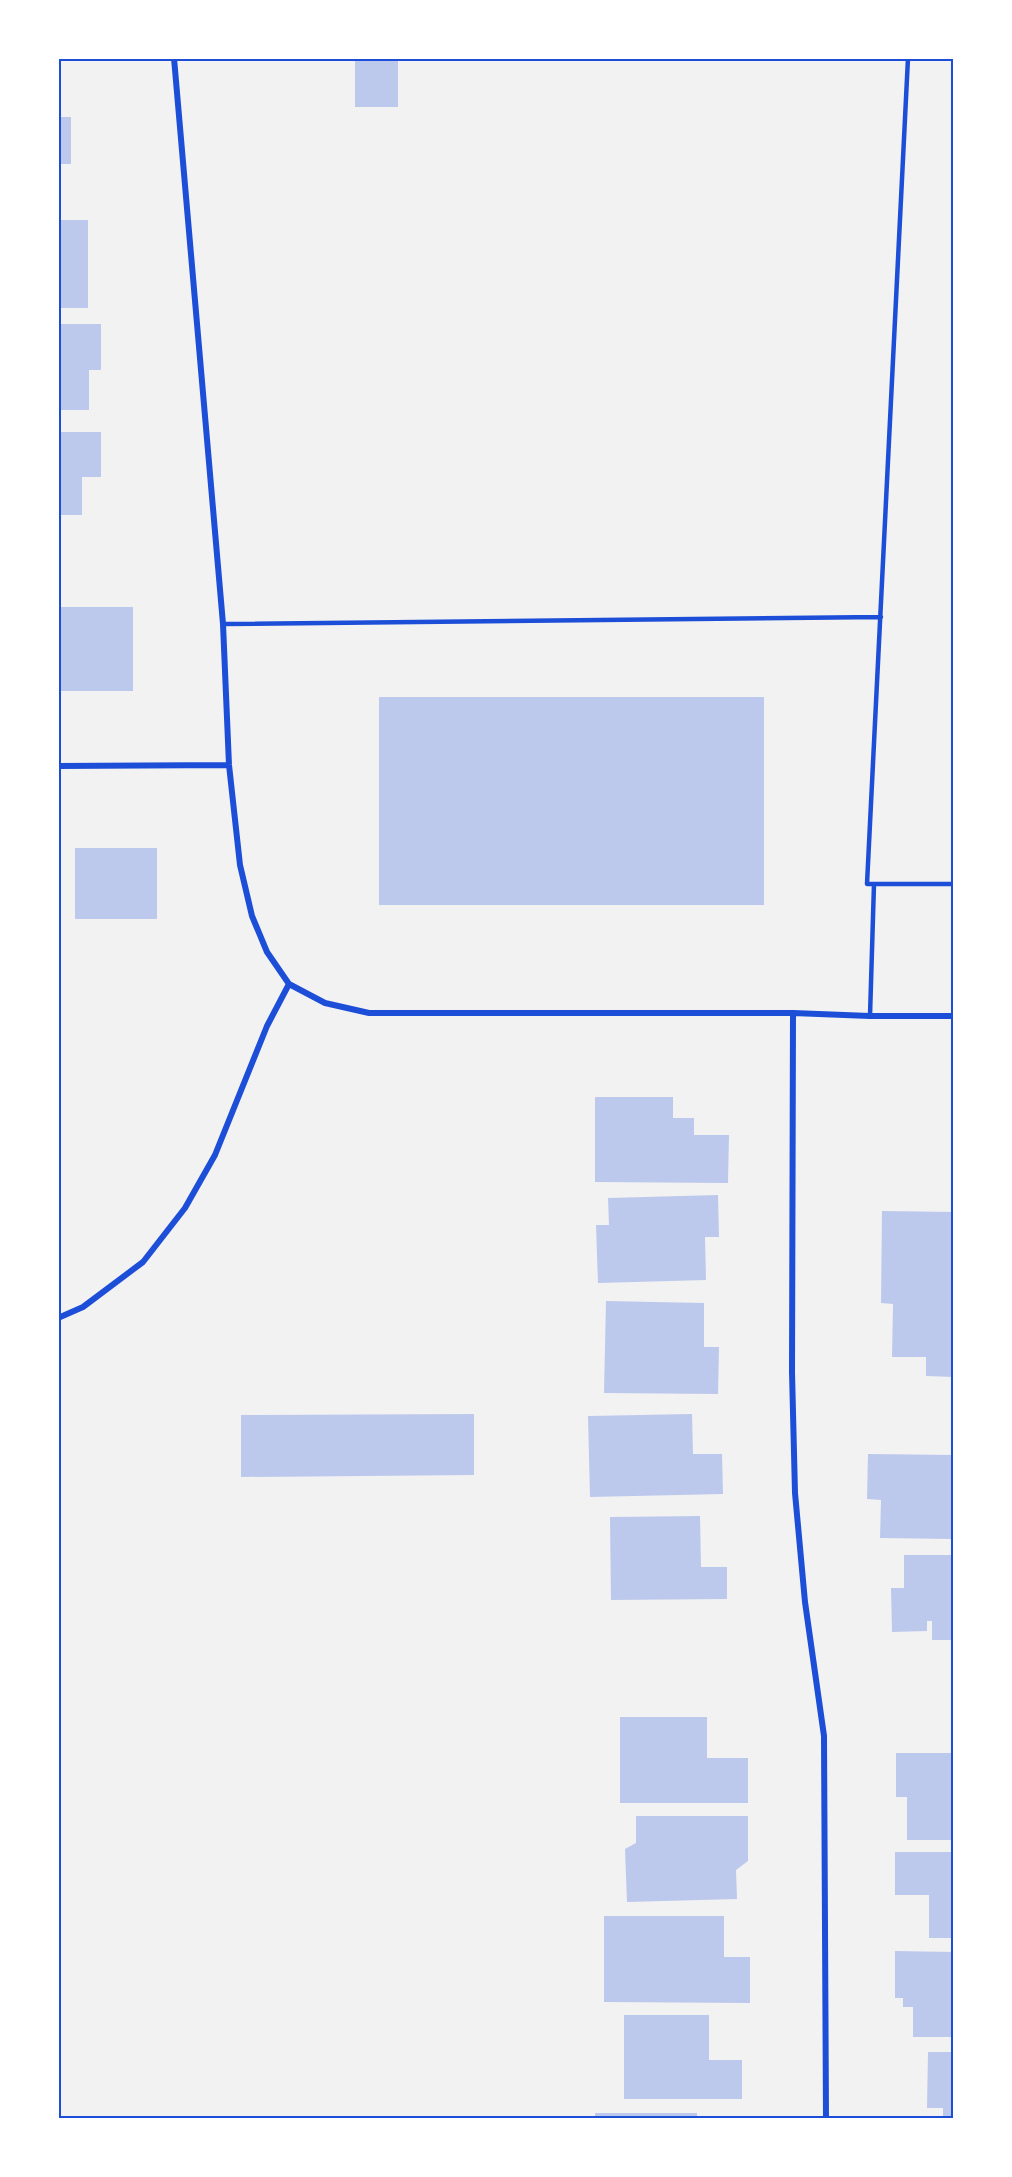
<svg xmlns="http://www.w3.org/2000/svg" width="1012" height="2177" viewBox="0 0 1012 2177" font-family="Poppins,sans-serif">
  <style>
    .building { fill: #bdc9ec }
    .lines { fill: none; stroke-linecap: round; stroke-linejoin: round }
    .service { stroke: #1d4ed8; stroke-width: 4.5 }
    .minor { stroke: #1d4ed8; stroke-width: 6 }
    .neatline { fill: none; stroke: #1d4ed8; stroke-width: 2 }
  </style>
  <rect width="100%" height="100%" fill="#f2f2f2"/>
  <path class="building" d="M355 58H398V107H355Z
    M58 117H71V164H58Z
    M58 220H88V308H58Z
    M58 324H101V370H89V410H58Z
    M58 432H101V477H82V515H58Z
    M58 607H133V691H58Z
    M379 697H764V905H379Z
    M75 848H157V919H75Z
    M595 1097H673V1118H694V1135H729L728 1183 595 1182Z
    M718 1195 719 1237H705L706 1280 598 1283 596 1225H609L608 1198Z
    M882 1211 954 1212V1377L926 1376V1357H892L893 1304 881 1303Z
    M606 1301 704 1303V1347H719L718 1394 604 1393Z
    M474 1414V1475L241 1477V1415Z
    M692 1414 693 1454H722L723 1494 590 1497 588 1416Z
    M868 1454 954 1455V1539L880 1538 881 1500 867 1499Z
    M700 1516 701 1567H727V1599L611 1600 610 1517Z
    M904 1555H954V1640H932V1621H927V1631L892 1632 891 1588H904Z
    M620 1717H707V1758H748V1803H620Z
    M896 1753H954V1840H907V1797H896Z
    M636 1816H748V1861L736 1870 737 1899 627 1902 625 1849 636 1843Z
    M895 1852H954V1938H929V1895H895Z
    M604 1916H724V1957H750V2003L604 2002Z
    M895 1951 954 1952V2037H913V2007H903V1998H895Z
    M624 2015H709V2060H742V2099H624Z
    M928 2052H954V2118H943V2108H927Z
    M595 2113H697V2118H595Z"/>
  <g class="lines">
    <path class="service" d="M908 58 867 884H954
      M223 624 881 617
      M870 1016 874 884"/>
    <path class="minor" d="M174 58 223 624 229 765 240 865 252 916 267 952 289 984 325 1003 369 1013H793L870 1016H954
      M58 766 229 765
      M793 1013 792 1372 795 1493 805 1602 824 1736 826 2118
      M58 1318 83 1307 143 1262 185 1208 215 1155 267 1026 289 984"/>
  </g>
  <rect width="1012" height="2177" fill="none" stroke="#ffffff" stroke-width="120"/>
  <rect x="60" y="60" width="892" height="2057" class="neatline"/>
</svg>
